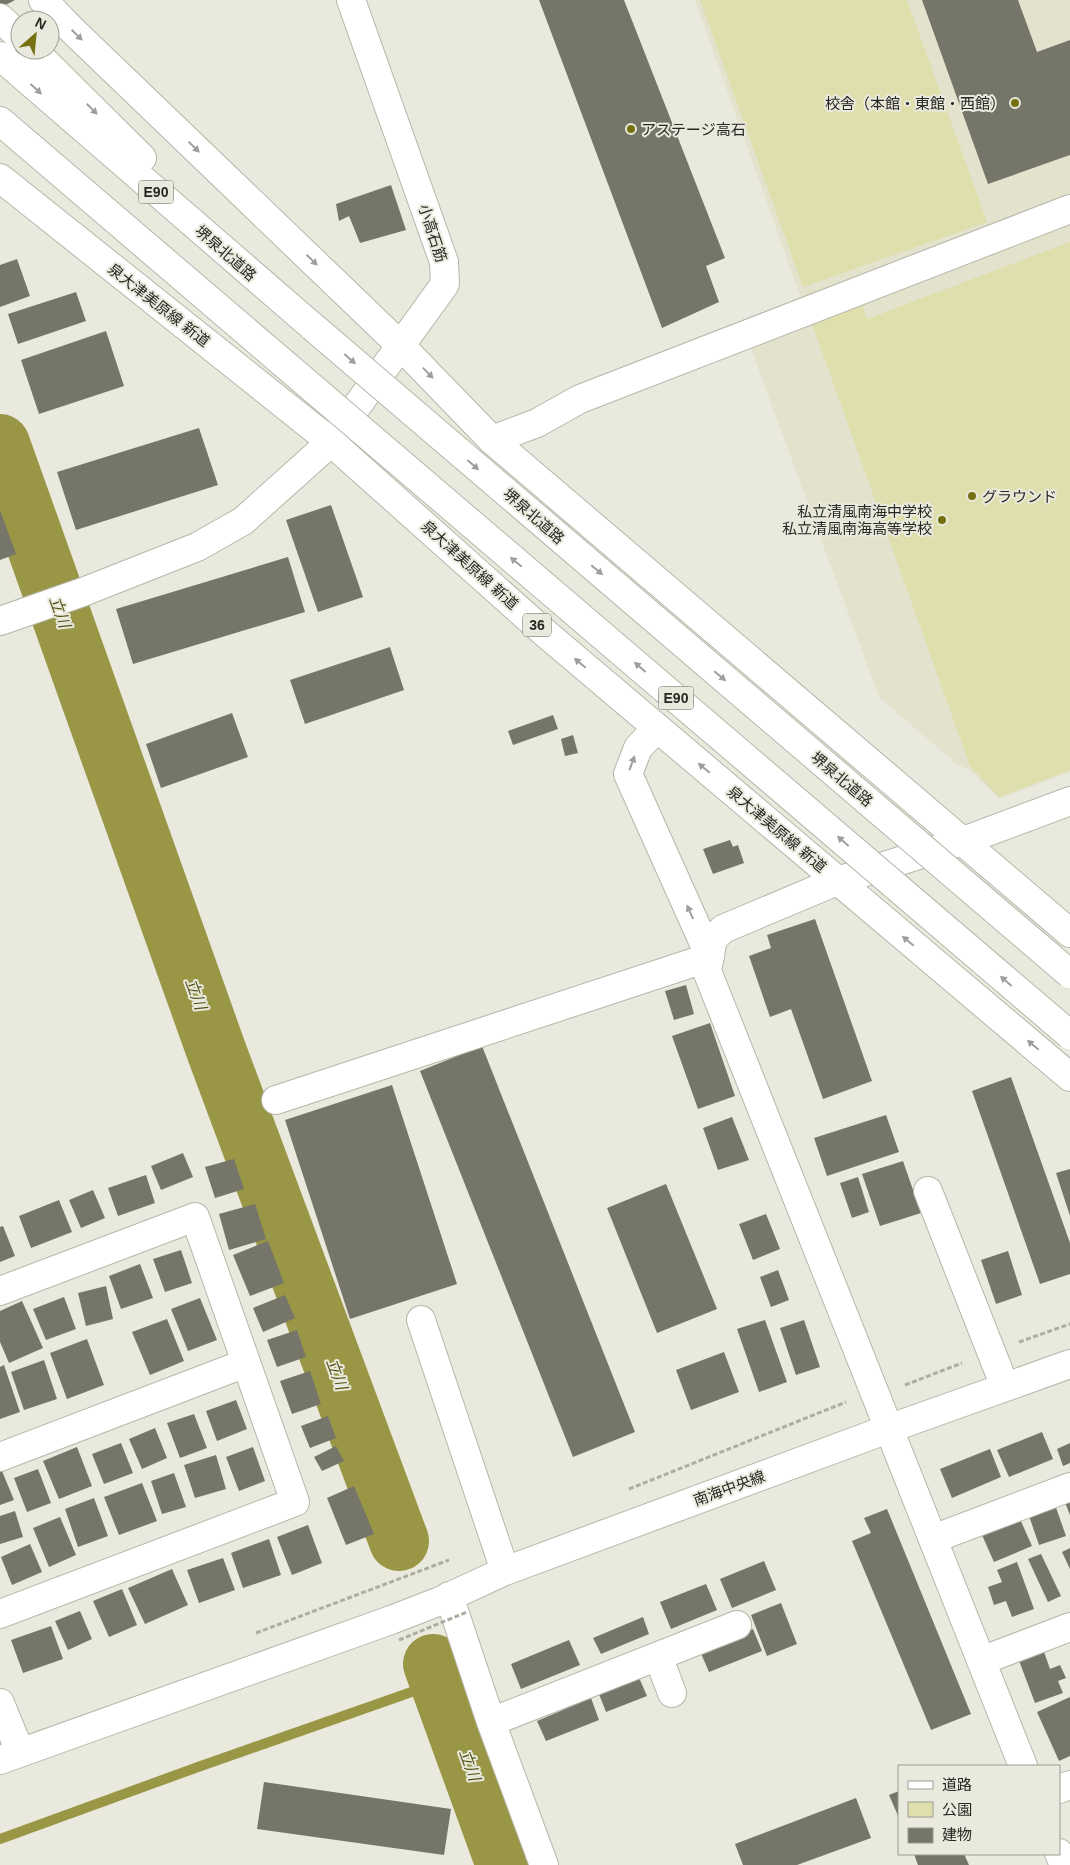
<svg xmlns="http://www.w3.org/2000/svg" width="1070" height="1865" viewBox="0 0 1070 1865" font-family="Arial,'Noto Sans JP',sans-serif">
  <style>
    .built { fill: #e2e2cd }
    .green { fill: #dfdead }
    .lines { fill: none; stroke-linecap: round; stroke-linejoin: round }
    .stream { stroke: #999646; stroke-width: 10 }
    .river { stroke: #999646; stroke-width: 60 }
    .building { fill: #75756a }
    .minor-casing { stroke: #b6b6aa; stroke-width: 30 }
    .major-casing { stroke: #b6b6aa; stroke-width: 30 }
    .highway-casing { stroke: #b6b6aa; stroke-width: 30 }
    .path { stroke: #adada3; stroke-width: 3; stroke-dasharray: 5 2.5; stroke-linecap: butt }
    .minor { stroke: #fff; stroke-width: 28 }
    .major { stroke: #fff; stroke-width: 28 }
    .highway { stroke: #fff; stroke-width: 28 }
    .highway-bridge-casing { stroke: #b6b6aa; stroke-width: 30; stroke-linecap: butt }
    .path-bridge { stroke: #adada3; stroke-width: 3; stroke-dasharray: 5 2.5; stroke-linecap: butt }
    .highway-bridge { stroke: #fff; stroke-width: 28 }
    .oneway { fill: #9e9e9c }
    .poi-dot { fill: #757012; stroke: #e9e9dd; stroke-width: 2 }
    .labels { text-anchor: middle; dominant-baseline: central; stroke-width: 4; stroke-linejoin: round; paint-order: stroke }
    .shield { fill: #e9e9dd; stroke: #62625b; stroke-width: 1 }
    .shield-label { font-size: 14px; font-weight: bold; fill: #282823 }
    .poi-label { font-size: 15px; fill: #282823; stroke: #e9e9dd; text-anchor: end }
    .street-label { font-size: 15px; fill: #282823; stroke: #e9e9dd }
    .water-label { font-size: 16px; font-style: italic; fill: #565318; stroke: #e9e9dd }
  </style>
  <rect width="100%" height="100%" fill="#e9e9dd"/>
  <path class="built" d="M695 0H1070V772L1000 799 969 769 958 765 879 697 749 343 808 318Z"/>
  <path class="green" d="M700 0H907L987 222 803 287Z
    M1070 242V770L999 797 970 766 810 318 861 302 867 319Z"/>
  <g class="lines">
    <path class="stream" d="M0 1839 198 1767 440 1682"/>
    <path class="river" d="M0 444 216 1050 399 1541
      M433 1664 506 1865"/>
  </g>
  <path class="building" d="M0 0H15L0 8Z
    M539 0H624L725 258 706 266 719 302 662 328Z
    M922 0H1018L1037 52 1070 40V155L988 184Z
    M391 185 406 230 360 243 349 216 339 221 336 204Z
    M17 259 30 296 0 307V265Z
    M76 292 86 321 18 344 8 314Z
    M106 331 124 386 39 414 21 360Z
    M199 428 218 485 76 530 57 472Z
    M331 505 363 597 318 612 286 520Z
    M0 510 16 554 0 560Z
    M288 557 305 612 133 664 116 609Z
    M390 647 404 690 305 724 290 680Z
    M232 713 248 757 161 788 146 744Z
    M553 715 558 729 513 745 508 731Z
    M573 735 578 753 565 756 561 739Z
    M730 840 733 847 738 845 744 863 713 874 703 849Z
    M815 919 872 1081 823 1099 791 1009 770 1017 749 956 771 948 767 935Z
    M686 985 694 1014 674 1020 665 991Z
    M710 1023 735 1096 698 1109 672 1036Z
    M482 1046 635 1432 573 1457 420 1071Z
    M1011 1077 1070 1243V1274L1040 1284 972 1091Z
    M392 1085 457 1284 350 1319 285 1120Z
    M886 1115 899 1152 827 1176 814 1138Z
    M732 1117 749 1160 718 1170 703 1128Z
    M183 1153 193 1177 161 1190 151 1166Z
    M234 1159 244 1189 215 1198 205 1167Z
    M903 1161 921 1213 880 1226 862 1174Z
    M1070 1169V1216L1056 1173Z
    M146 1175 155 1203 118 1216 108 1188Z
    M858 1177 869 1212 852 1218 840 1183Z
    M666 1184 717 1309 657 1333 607 1208Z
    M93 1190 105 1218 81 1228 69 1200Z
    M59 1200 72 1232 31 1248 19 1216Z
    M255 1204 266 1239 229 1250 219 1214Z
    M766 1214 780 1249 753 1260 739 1224Z
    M3 1226 15 1256 0 1262V1227Z
    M268 1241 284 1283 250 1296 233 1255Z
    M181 1250 192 1283 165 1292 153 1259Z
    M1008 1251 1022 1295 996 1304 981 1260Z
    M140 1264 153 1298 121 1309 109 1276Z
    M778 1270 789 1300 771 1307 760 1277Z
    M106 1286 113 1319 86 1326 78 1293Z
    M285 1295 295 1318 263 1332 253 1308Z
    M64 1297 76 1329 46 1340 33 1309Z
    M200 1298 217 1340 188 1351 171 1309Z
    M22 1301 43 1348 9 1363 0 1342V1311Z
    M167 1319 184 1361 150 1375 132 1332Z
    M765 1320 787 1382 759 1392 737 1329Z
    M804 1320 820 1367 796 1375 780 1328Z
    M297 1330 306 1357 277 1367 267 1340Z
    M87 1339 104 1385 67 1399 50 1353Z
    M724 1352 739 1392 691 1410 676 1370Z
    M44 1360 57 1399 24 1410 11 1372Z
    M4 1365 20 1412 0 1419V1367Z
    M310 1371 321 1404 292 1414 280 1381Z
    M236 1400 247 1429 217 1441 206 1411Z
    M194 1414 207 1448 180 1458 167 1423Z
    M328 1416 336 1438 310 1448 301 1426Z
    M155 1428 167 1458 142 1469 129 1439Z
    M1042 1432 1053 1459 1009 1477 997 1450Z
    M121 1443 133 1473 104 1484 92 1454Z
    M1070 1443V1463L1063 1466 1057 1449Z
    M336 1446 344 1461 322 1471 314 1457Z
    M77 1447 92 1486 59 1499 43 1461Z
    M253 1447 265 1481 239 1491 226 1457Z
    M990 1449 1001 1477 952 1498 940 1469Z
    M216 1455 226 1489 195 1498 184 1465Z
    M38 1469 51 1503 27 1512 14 1478Z
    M2 1471 14 1500 0 1505V1472Z
    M174 1473 186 1507 162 1514 151 1481Z
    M142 1483 157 1521 119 1535 104 1497Z
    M354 1486 374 1534 346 1545 327 1498Z
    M94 1498 108 1536 78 1547 65 1509Z
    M1070 1498V1515L1064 1500Z
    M1054 1502 1066 1536 1039 1545 1027 1510Z
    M887 1509 971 1714 931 1730 852 1541 871 1533 864 1518Z
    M15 1511 23 1537 0 1544V1516Z
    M60 1517 76 1555 49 1567 33 1528Z
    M1020 1519 1032 1546 994 1562 982 1535Z
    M308 1525 322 1563 292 1575 277 1537Z
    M269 1539 281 1575 243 1588 231 1553Z
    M30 1544 42 1572 12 1585 1 1557Z
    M1070 1548V1569L1062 1552Z
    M1041 1554 1061 1596 1048 1602 1028 1559Z
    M223 1558 235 1590 199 1603 187 1570Z
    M764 1561 776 1590 732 1608 720 1579Z
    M1017 1562 1034 1609 1012 1617 1006 1601 994 1605 988 1587 1002 1582 997 1570Z
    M172 1569 188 1605 145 1624 128 1588Z
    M706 1584 717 1610 671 1629 660 1602Z
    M122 1589 137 1625 109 1637 93 1601Z
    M781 1603 797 1644 767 1656 751 1615Z
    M80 1611 92 1639 68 1650 55 1621Z
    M643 1617 649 1634 601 1654 593 1638Z
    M51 1626 63 1659 23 1673 11 1640Z
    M753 1629 762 1651 709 1672 700 1651Z
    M569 1640 580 1665 521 1689 511 1664Z
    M1043 1649 1050 1669 1060 1665 1066 1678 1058 1681 1063 1693 1035 1703 1018 1658Z
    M637 1673 647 1696 606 1712 597 1689Z
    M1070 1697V1756L1059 1761 1037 1712Z
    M591 1698 599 1720 546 1741 537 1721Z
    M264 1782 451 1809 444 1855 257 1829Z
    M899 1791V1818L889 1795Z
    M856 1798 871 1838 797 1865H743L735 1844Z
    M914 1854H964L969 1865H918Z"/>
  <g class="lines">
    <g class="minor-casing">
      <path id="minor" d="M492 440 537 423 580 399 1070 209
        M0 621 83 592 197 547 243 521 331 442 445 284 444 262 351 0
        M657 728 638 748 628 774 710 957
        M276 1100 710 957
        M928 1191 1005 1387
        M0 1291 195 1217 295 1502 0 1614
        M421 1320 505 1571
        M0 1457 246 1363
        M933 1539 1070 1487
        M449 1596 491 1722 544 1865
        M658 1656 672 1693
        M981 1661 1070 1627
        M0 1703 20 1752
        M491 1722 737 1625
        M0 1760 391 1620 440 1601 505 1571 888 1429 1070 1364
        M1023 1766 707 971 713 939 723 929 837 881 963 841 1070 801
        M1059 1789 1070 1785
        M1059 1853 1064 1865"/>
    </g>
    <g class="major-casing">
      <path id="major" d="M43 0 70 28 400 345 492 440 1070 933
        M0 178 331 442 545 633 1070 1077"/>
    </g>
    <g class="highway-casing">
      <path id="highway" d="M0 18 20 37
        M33 50 142 158
        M0 56 313 327
        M0 121 282 362"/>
    </g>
    <path class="path" d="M1019 1342 1070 1324
      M905 1385 962 1363
      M629 1489 846 1402
      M256 1633 449 1560"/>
    <use href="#minor" class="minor"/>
    <use href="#major" class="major"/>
    <use href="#highway" class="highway"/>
    <g class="highway-bridge-casing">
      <path id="highway-bridge" d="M313 327 1070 974
        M282 362 1070 1035"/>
    </g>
    <path class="path-bridge" d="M399 1640 467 1612"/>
    <use href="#highway-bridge" class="highway-bridge"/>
  </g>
  <defs><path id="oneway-solid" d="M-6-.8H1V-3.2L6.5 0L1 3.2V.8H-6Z" transform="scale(1.25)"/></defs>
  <g class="oneway">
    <use href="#oneway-solid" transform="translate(77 35) rotate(44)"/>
    <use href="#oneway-solid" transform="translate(36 89) rotate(42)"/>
    <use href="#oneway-solid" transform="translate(92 109) rotate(45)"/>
    <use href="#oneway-solid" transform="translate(194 147) rotate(44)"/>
    <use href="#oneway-solid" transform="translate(312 260) rotate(44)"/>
    <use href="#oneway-solid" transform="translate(350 359) rotate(41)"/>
    <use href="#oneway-solid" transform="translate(428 373) rotate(46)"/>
    <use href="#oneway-solid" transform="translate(473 465) rotate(41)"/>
    <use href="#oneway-solid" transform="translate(516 562) rotate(-140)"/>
    <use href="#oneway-solid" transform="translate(597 570) rotate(40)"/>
    <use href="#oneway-solid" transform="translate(580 663) rotate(-140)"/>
    <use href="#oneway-solid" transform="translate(640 667) rotate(-139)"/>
    <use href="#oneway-solid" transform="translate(720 676) rotate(40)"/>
    <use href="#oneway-solid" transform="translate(632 763) rotate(-70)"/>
    <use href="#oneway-solid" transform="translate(704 768) rotate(-140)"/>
    <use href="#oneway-solid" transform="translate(843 841) rotate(-139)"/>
    <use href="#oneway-solid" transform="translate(690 912) rotate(-114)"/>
    <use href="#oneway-solid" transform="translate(908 941) rotate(-140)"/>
    <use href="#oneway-solid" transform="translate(1006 981) rotate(-139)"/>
    <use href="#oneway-solid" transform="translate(1033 1045) rotate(-140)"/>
  </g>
  <g class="poi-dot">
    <circle cx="1015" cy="103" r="5"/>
    <circle cx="631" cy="129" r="5"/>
    <circle cx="972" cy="496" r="5"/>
    <circle cx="942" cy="520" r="5"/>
  </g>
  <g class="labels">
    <g class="shield">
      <rect x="138.5" y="180.5" width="35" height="23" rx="4"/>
      <rect x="523" y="613.5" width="28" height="23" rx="4"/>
      <rect x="658.5" y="686.5" width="35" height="23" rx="4"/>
    </g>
    <g class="shield-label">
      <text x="156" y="192">E90</text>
      <text x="537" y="625">36</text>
      <text x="676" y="698">E90</text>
    </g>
    <g class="poi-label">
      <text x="1005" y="103">校舎（本館・東館・西館）</text>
      <text x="641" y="129" text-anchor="start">アステージ高石</text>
      <text x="982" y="496" text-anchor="start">グラウンド</text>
      <text x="932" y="511">私立清風南海中学校<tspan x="932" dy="17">私立清風南海高等学校</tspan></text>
    </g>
    <g class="street-label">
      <text transform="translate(433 233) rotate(72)">小高石筋</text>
      <text transform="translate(226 253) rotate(41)">堺泉北道路</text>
      <text transform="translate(159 305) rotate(38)">泉大津美原線 新道</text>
      <text transform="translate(534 516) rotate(41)">堺泉北道路</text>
      <text transform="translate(470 565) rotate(42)">泉大津美原線 新道</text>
      <text transform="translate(842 779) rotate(40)">堺泉北道路</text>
      <text transform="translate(777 829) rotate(40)">泉大津美原線 新道</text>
      <text transform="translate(729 1488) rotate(-20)">南海中央線</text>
    </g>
    <g class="water-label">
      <text transform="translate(60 612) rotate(70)">立川</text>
      <text transform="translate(196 994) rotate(70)">立川</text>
      <text transform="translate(337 1374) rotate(70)">立川</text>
      <text transform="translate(470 1765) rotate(70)">立川</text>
    </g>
  </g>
  <rect x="898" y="1765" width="162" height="90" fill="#e9e9dd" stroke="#9c9c93"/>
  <rect x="908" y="1781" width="25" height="8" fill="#ffffff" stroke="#9c9c93"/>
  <text x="942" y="1790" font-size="15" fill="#282823">道路</text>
  <rect x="908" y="1802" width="25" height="15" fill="#dfdead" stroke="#9c9c93"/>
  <text x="942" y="1815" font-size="15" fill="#282823">公園</text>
  <rect x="908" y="1828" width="25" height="15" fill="#75756a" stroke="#9c9c93"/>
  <text x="942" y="1840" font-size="15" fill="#282823">建物</text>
  <g transform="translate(35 35) rotate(27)"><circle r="24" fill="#e9e9dd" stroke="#9c9c93"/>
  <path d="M0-4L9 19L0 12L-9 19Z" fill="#757012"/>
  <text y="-8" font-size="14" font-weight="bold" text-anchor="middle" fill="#282823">N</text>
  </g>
</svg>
